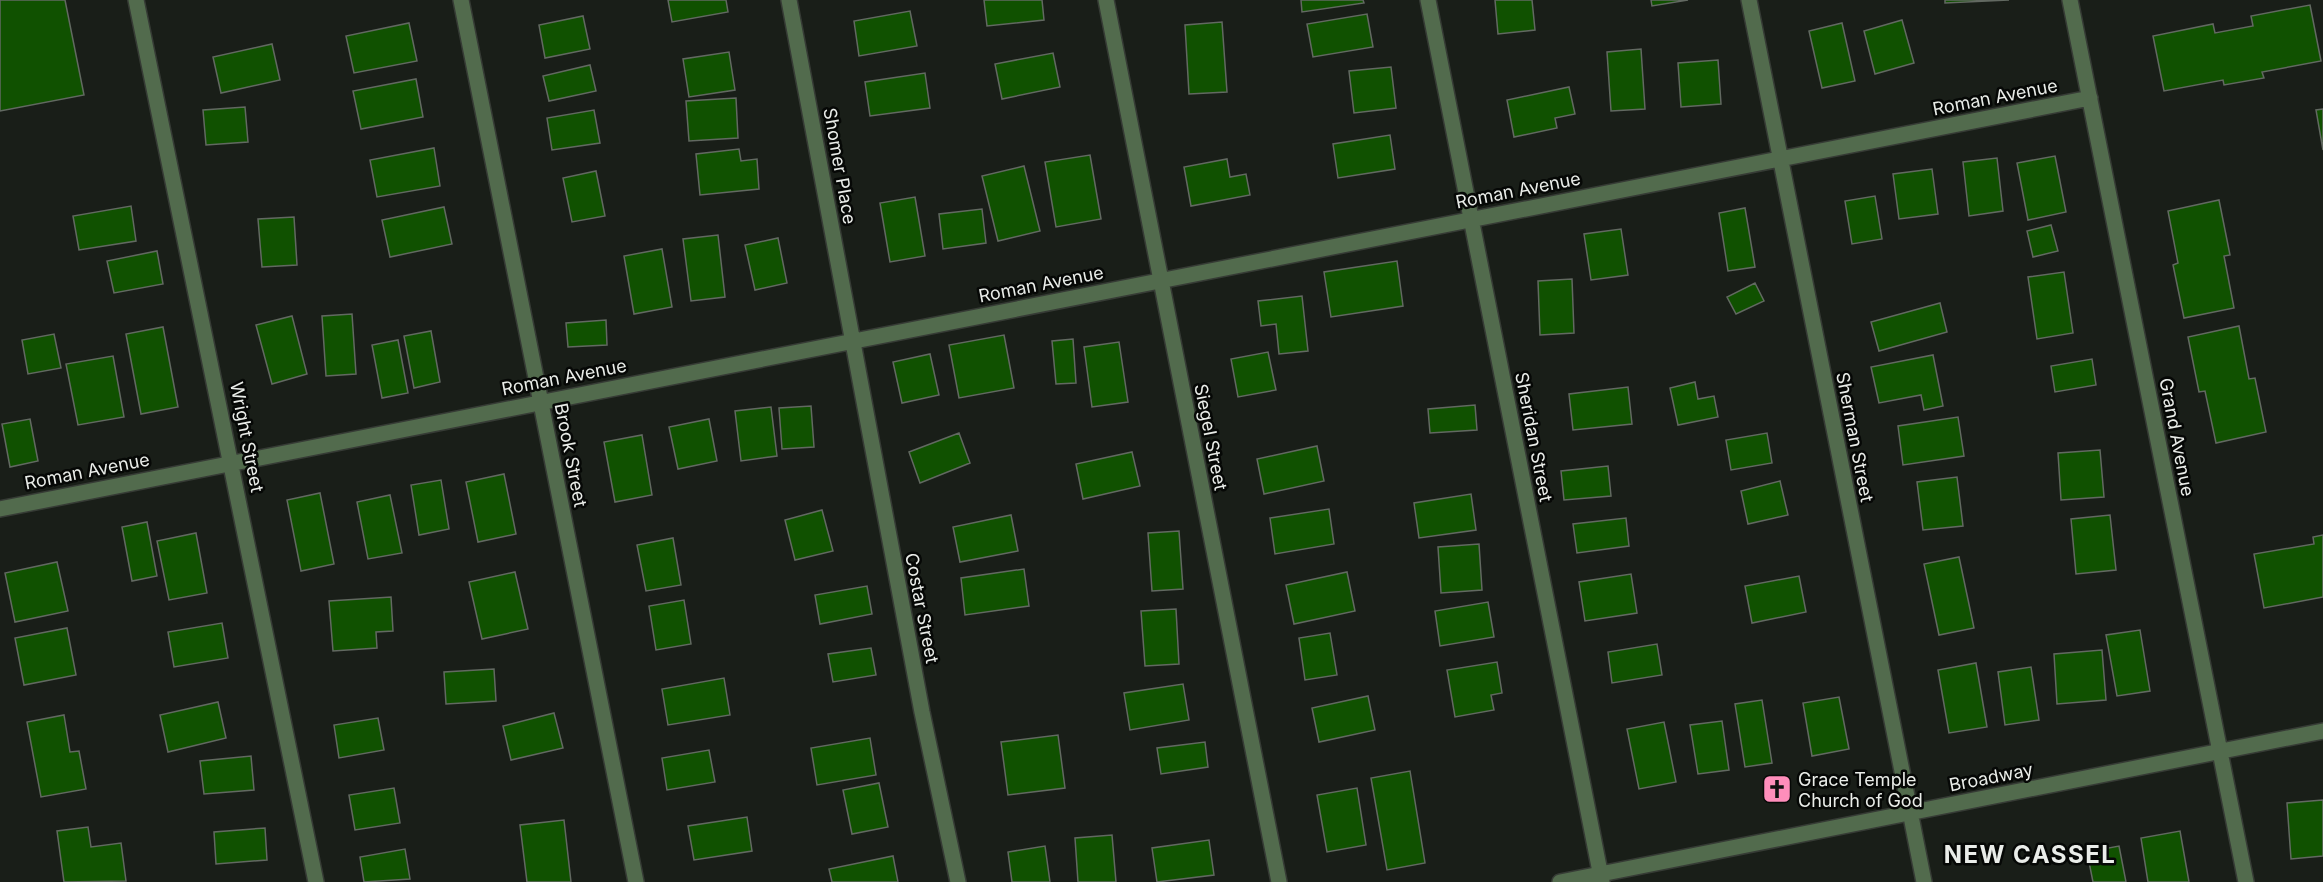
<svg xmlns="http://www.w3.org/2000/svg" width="2323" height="882" viewBox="0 0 2323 882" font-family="Inter,sans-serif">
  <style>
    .building { fill: #105100; stroke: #626961; stroke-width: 1.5 }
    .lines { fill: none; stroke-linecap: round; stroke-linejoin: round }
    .street-casing { stroke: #363b35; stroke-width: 18 }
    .street { stroke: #526b4d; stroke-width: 15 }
    .labels { text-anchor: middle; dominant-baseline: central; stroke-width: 5; stroke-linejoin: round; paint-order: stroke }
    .street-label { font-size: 18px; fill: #eaede9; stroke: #060806 }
    .poi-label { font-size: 18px; fill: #eaede9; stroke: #060806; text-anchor: start }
    .district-label { font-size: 24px; font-weight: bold; letter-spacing: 1.5px; fill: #eaede9; stroke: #060806 }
  </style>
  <rect width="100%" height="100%" fill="#191e18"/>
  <path class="building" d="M0 0H65L84 95 0 111Z
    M668 0H726L728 12 672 22Z
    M984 0H1042L1044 20 987 26Z
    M1301 0H1363L1364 3 1302 12Z
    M1495 0H1532L1535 30 1498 34Z
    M1651 0H1688L1652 6Z
    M1945 0H2009L1945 3Z
    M2310 5 2321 61 2262 72 2264 78 2224 85 2223 80 2164 91 2153 36 2213 24 2215 33 2253 26 2251 16Z
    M910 11 917 46 859 56 854 21Z
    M1367 14 1373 47 1313 57 1307 24Z
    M583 16 590 49 545 58 539 25Z
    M1902 20 1914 63 1875 74 1864 31Z
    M1222 22 1227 92 1189 94 1185 25Z
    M409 23 417 61 354 73 346 36Z
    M1842 23 1855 81 1822 88 1809 31Z
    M272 44 280 80 221 93 213 57Z
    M1641 49 1645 109 1611 111 1607 52Z
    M729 52 735 90 689 97 683 59Z
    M1053 53 1060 87 1002 99 995 64Z
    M1718 60 1721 104 1681 107 1678 63Z
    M590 65 596 91 549 101 543 76Z
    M1391 67 1396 108 1354 113 1349 71Z
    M925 73 930 108 870 116 865 82Z
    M416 79 423 117 361 129 353 91Z
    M1569 87 1575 114 1555 118 1557 128 1514 137 1507 100Z
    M736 98 738 138 689 141 686 101Z
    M245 107 248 142 206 145 203 110Z
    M2323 109V150L2316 110Z
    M594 110 600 143 552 150 547 118Z
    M1390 135 1395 169 1338 178 1333 144Z
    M434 148 440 186 377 197 370 160Z
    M739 149 741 161 757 159 759 189 700 195 696 154Z
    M1090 155 1101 219 1056 227 1045 162Z
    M2055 156 2066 212 2028 220 2017 163Z
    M1997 158 2003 211 1969 216 1963 162Z
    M1227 159 1230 177 1246 174 1250 195 1191 206 1184 167Z
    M1024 166 1040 231 998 241 982 176Z
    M1932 169 1938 214 1899 219 1893 174Z
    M596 171 605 216 572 222 563 178Z
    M1875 196 1882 239 1852 244 1845 201Z
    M915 197 925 256 890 262 880 203Z
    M2219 200 2230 255 2224 256 2234 308 2184 318 2173 265 2178 263 2168 211Z
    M131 206 136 241 79 250 73 216Z
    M444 207 452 244 390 257 382 220Z
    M1745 208 1755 267 1728 271 1719 213Z
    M982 209 986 243 943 249 939 214Z
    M294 217 297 265 262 267 258 219Z
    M2051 225 2058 251 2033 257 2027 231Z
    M1621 229 1628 275 1591 280 1584 234Z
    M718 235 725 297 691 301 683 239Z
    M778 238 787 283 755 290 745 245Z
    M662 249 672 307 634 314 624 256Z
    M157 251 163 284 114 293 107 261Z
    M1397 261 1403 306 1331 317 1324 272Z
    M2064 272 2073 333 2037 339 2028 277Z
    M1572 279 1574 333 1540 335 1538 281Z
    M1755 283 1764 301 1736 314 1727 297Z
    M1302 296 1308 351 1279 354 1276 324 1261 326 1258 301Z
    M1940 303 1947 332 1879 351 1871 322Z
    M352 314 356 374 326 376 322 316Z
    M292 316 307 374 272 384 256 325Z
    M606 320 607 345 568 347 566 323Z
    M2239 326 2249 379 2255 378 2266 432 2216 443 2205 391 2199 392 2188 337Z
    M163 327 178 407 141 414 126 334Z
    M431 331 440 382 414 388 404 336Z
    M54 334 61 368 28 374 22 340Z
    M1004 335 1014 388 959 398 949 345Z
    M1073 339 1076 383 1056 384 1052 341Z
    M398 340 408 393 382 398 372 345Z
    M1119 342 1128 402 1092 407 1084 347Z
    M1268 352 1276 390 1238 397 1231 359Z
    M930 354 939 395 902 403 893 362Z
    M1933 355 1943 406 1924 410 1921 395 1879 403 1871 367Z
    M113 356 124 417 78 425 66 364Z
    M2092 359 2096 385 2055 392 2051 366Z
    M1695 382 1698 399 1714 396 1718 417 1678 425 1670 388Z
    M1628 387 1632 424 1573 430 1569 394Z
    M1475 405 1477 430 1430 433 1428 409Z
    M811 406 814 447 782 449 779 408Z
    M771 407 777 456 741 461 735 411Z
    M1958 417 1964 456 1903 465 1898 426Z
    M30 419 38 461 10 467 2 424Z
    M709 419 717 461 678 469 669 427Z
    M959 433 970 463 920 483 909 452Z
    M1767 433 1772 463 1731 470 1726 440Z
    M642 435 652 495 615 502 604 442Z
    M1317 446 1324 481 1264 494 1257 459Z
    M2100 450 2104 497 2061 500 2058 453Z
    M1132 452 1140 486 1083 499 1076 464Z
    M1608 466 1611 496 1564 500 1561 471Z
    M504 474 516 534 478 542 466 482Z
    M1957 477 1963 526 1923 530 1917 482Z
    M441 480 449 529 419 535 411 485Z
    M1780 481 1788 515 1748 524 1741 491Z
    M320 493 334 564 301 571 287 500Z
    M1471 494 1476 530 1419 538 1414 503Z
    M390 495 402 553 368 559 357 502Z
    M1329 509 1334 544 1275 554 1270 518Z
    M822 510 833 551 795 560 785 520Z
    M1011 515 1018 551 960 562 953 527Z
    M2110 515 2116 570 2076 574 2071 519Z
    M1626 518 1629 546 1577 553 1573 524Z
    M147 522 157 576 132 581 122 527Z
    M1179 531 1183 589 1152 591 1148 533Z
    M196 533 207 593 169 600 157 541Z
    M2323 535V597L2264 608 2254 554 2314 544 2313 537Z
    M673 538 681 585 646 591 637 545Z
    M1479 544 1482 590 1441 593 1438 547Z
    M1959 557 1974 628 1939 635 1924 564Z
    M57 562 68 611 15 622 5 573Z
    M1024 569 1029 606 965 615 961 578Z
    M515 572 528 629 482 639 469 582Z
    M1347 572 1355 611 1294 624 1286 585Z
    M1631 574 1637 613 1585 621 1579 582Z
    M1799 576 1806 612 1752 623 1745 586Z
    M867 586 872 614 820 624 815 595Z
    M391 597 393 631 376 632 377 648 333 651 329 601Z
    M684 600 691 644 656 650 649 606Z
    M1488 602 1494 637 1440 646 1435 611Z
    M1176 609 1179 664 1145 666 1141 611Z
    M222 623 228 658 174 667 168 632Z
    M67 628 76 675 24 685 15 638Z
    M2140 630 2150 691 2117 696 2106 635Z
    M1330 633 1337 675 1305 680 1299 638Z
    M1657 644 1662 675 1612 683 1608 652Z
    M871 648 876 675 833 682 828 654Z
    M2102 650 2106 700 2057 704 2054 654Z
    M1497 662 1502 693 1491 695 1494 710 1455 717 1447 670Z
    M1976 663 1987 727 1949 733 1938 670Z
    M2031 667 2039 720 2005 725 1998 672Z
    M494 669 496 701 446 704 444 672Z
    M724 678 730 715 668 725 662 689Z
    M1183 684 1189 720 1130 730 1124 693Z
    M1368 696 1375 730 1319 742 1312 708Z
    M1839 697 1849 749 1812 756 1803 703Z
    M1762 700 1772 763 1745 767 1735 704Z
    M218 702 226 738 168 752 160 715Z
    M554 713 563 748 511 760 503 726Z
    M64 715 70 752 79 751 86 789 41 797 27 722Z
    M378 718 384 750 339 758 334 725Z
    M1722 721 1729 770 1698 774 1690 725Z
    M1664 722 1676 782 1639 789 1627 729Z
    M1058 735 1065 788 1008 795 1001 742Z
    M870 738 876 775 817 785 811 748Z
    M1205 742 1208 767 1161 774 1157 748Z
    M709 750 715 782 667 790 662 758Z
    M251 756 254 790 204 794 200 761Z
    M1410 771 1425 863 1387 870 1371 778Z
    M879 783 888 827 852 834 843 790Z
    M394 788 400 823 355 830 349 795Z
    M1357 788 1366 845 1327 852 1317 795Z
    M2323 800V856L2291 859 2287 803Z
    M747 817 752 851 694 860 688 826Z
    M564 820 571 882H527L520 825Z
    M88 827 91 847 121 843 126 881 64 882 57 831Z
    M265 828 267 860 216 864 214 832Z
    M2180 831 2189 882H2148L2141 838Z
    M1112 835 1116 882H1078L1075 838Z
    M1209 840 1214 875 1157 882 1152 848Z
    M1045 846 1050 882H1012L1008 852Z
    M2119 846 2126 882H2093L2087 852Z
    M405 849 410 879 364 882 360 857Z
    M893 856 898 882H832L829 869Z"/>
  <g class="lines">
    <g class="street-casing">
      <path id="street" d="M136 0 316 882
        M461 0 636 882
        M789 0 922 712 958 882
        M1106 0 1279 882
        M1428 0 1602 882
        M1749 0 1924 882
        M2070 0 2246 882
        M0 509 2090 98
        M1560 882 2323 731"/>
    </g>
    <use href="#street" class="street"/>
  </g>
  <defs>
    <g id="church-square" transform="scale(1.5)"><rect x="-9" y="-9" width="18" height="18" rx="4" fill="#ff8ebb" stroke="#060806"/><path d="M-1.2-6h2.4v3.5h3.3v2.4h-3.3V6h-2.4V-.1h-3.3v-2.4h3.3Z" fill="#111"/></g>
  </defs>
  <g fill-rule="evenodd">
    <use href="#church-square" x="1777" y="789"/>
  </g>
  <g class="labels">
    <g class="street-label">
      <text transform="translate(1995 97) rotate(-11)">Roman Avenue</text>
      <text transform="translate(840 166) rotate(80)">Shomer Place</text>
      <text transform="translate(1518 190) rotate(-11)">Roman Avenue</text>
      <text transform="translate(1041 284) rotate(-11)">Roman Avenue</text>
      <text transform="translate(564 377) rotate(-11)">Roman Avenue</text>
      <text transform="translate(247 437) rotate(79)">Wright Street</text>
      <text transform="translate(1211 437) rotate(79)">Siegel Street</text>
      <text transform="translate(1534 437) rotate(79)">Sheridan Street</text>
      <text transform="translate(1855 437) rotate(79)">Sherman Street</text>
      <text transform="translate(2177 437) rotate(79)">Grand Avenue</text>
      <text transform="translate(571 455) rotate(79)">Brook Street</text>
      <text transform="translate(87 471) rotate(-11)">Roman Avenue</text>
      <text transform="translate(922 608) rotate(79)">Costar Street</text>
      <text transform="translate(1991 777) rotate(-11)">Broadway</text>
    </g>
    <g class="poi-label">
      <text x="1798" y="779">Grace Temple<tspan x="1798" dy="21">Church of God</tspan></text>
    </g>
    <g class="district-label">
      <text x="2030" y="854">NEW CASSEL</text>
    </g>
  </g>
</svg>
